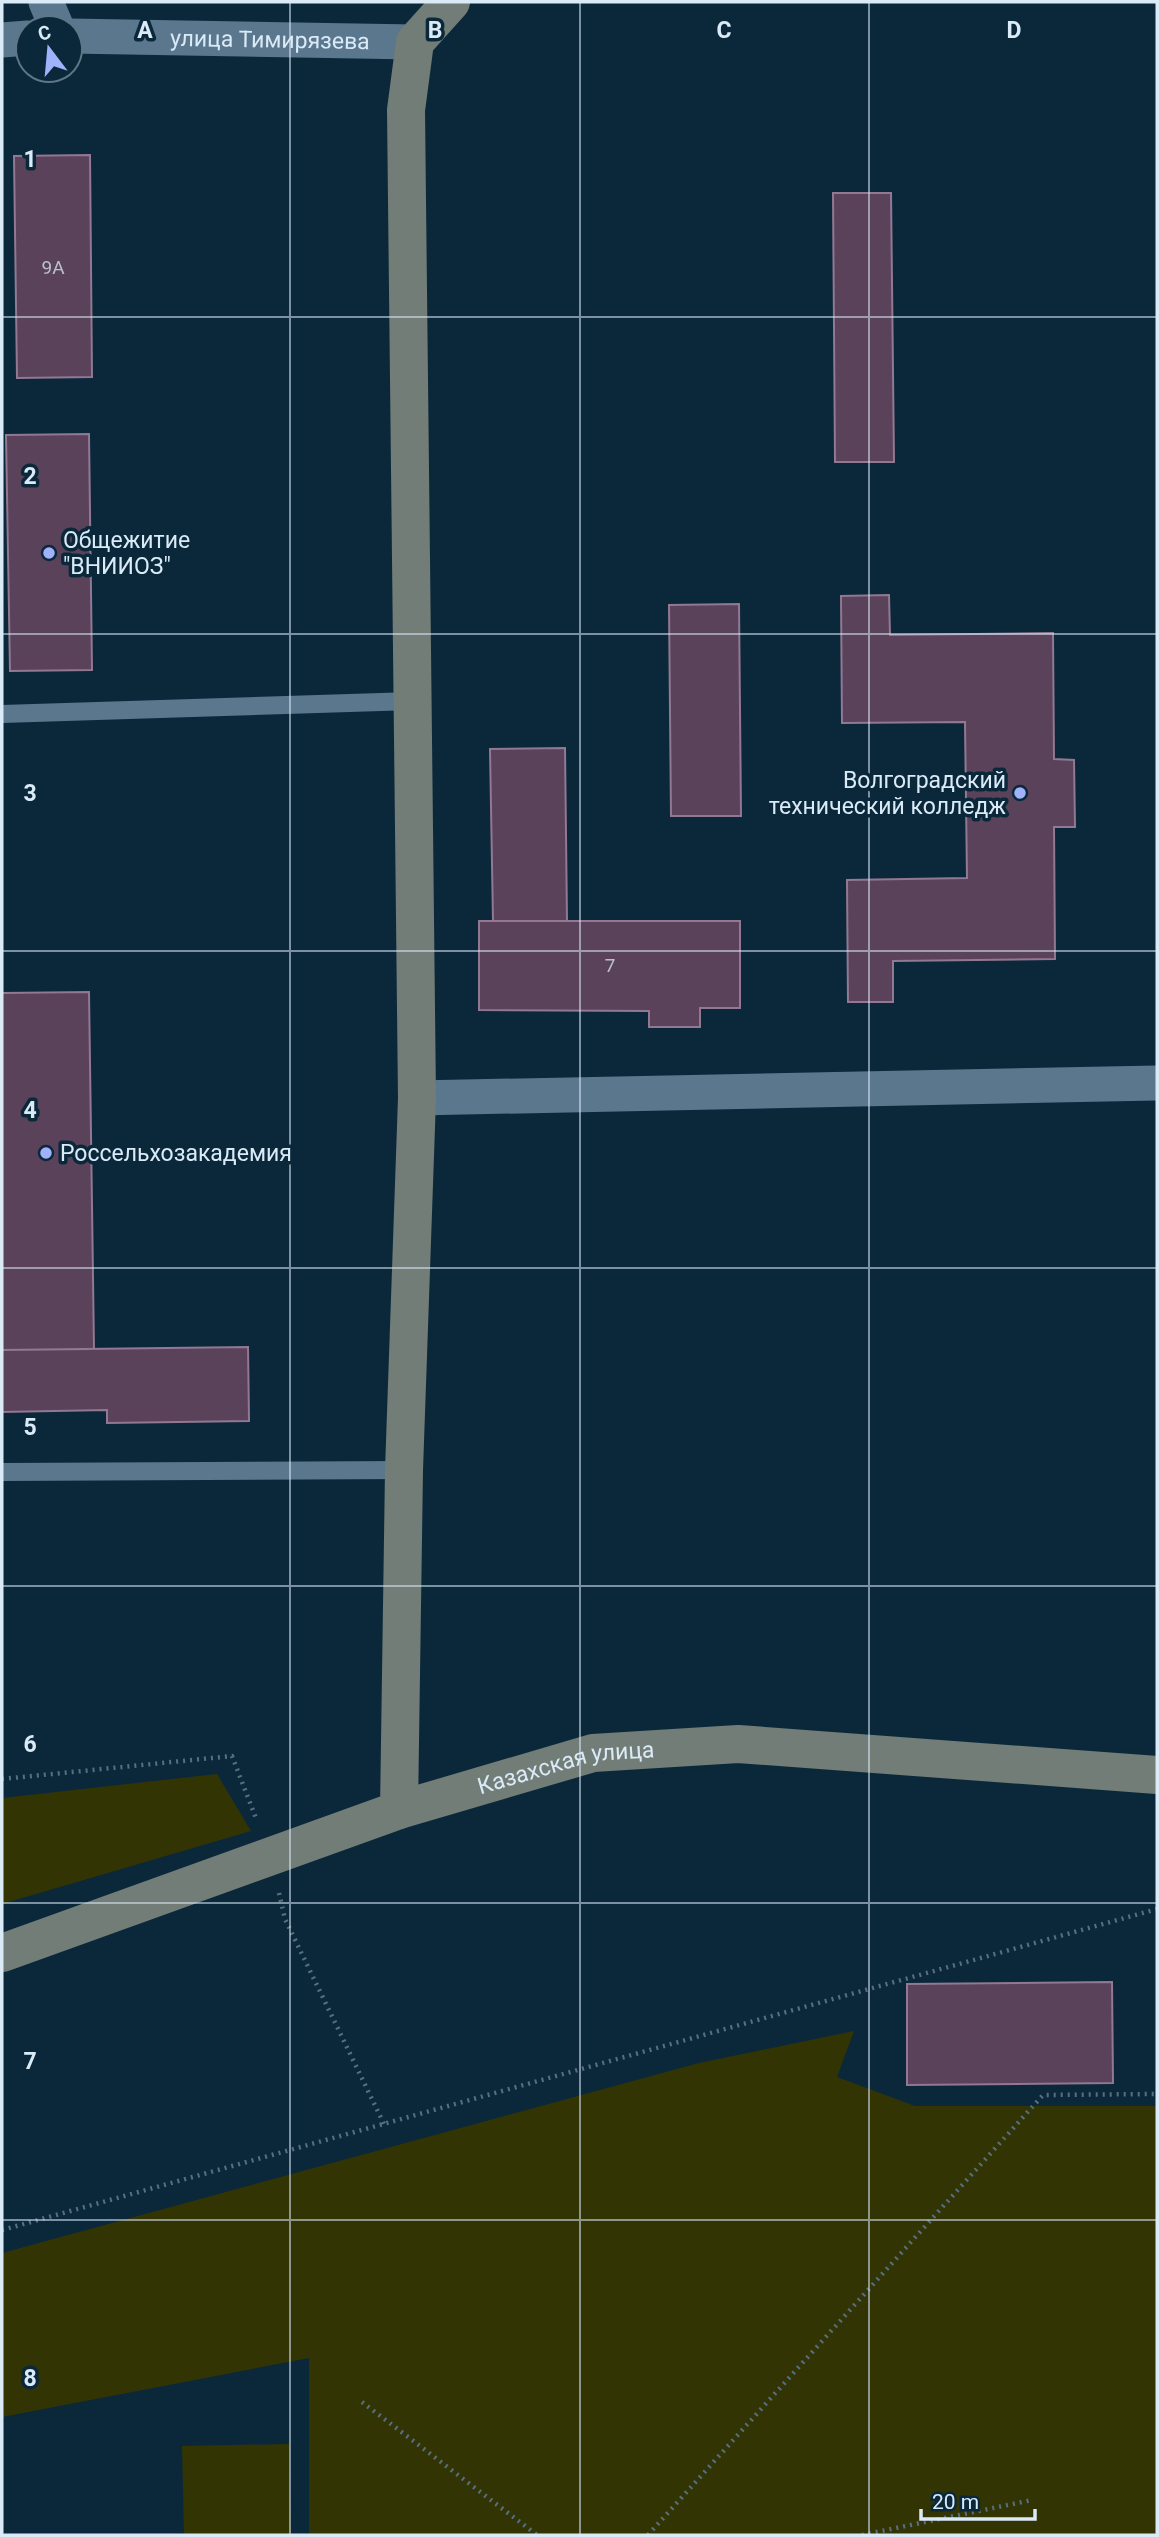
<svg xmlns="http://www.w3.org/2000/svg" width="1159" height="2537" viewBox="0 0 1159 2537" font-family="Roboto,sans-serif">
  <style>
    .green { fill: #323404 }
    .building { fill: #59425a; stroke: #927892; stroke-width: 2 }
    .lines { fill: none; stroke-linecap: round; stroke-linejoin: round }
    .path { stroke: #576f80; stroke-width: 4.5; stroke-dasharray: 2 5; stroke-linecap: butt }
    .lane { stroke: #5a778e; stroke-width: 18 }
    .street { stroke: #5a778e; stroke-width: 35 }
    .secondary { stroke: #717d76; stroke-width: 38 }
    .grid { fill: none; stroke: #daeaf7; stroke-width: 2; stroke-opacity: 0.55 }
    .poi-dot { fill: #a1b2fd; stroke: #0b283b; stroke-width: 2.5 }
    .labels { text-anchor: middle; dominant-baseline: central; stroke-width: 7; stroke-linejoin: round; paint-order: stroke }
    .number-label { font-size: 19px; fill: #bac0d0 }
    .street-label { font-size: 23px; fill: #daeaf7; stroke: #0b283b }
    .poi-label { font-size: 23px; fill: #daeaf7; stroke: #0b283b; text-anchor: start }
    .grid-label { font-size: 23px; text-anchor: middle; font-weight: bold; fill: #daeaf7; stroke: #0b283b; stroke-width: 7; stroke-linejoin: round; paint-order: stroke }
  </style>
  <rect width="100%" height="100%" fill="#0b283b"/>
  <path class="green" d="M217 1774 251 1831 2 1904V1798Z
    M854 2031 837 2077 915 2106H1157V2535H309V2358L2 2417V2253L699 2063Z
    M289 2444 291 2535H184L182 2446Z"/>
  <path class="building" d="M90 155 92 377 17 378 14 156Z
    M833 193H891L894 462H835Z
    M89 434 92 670 10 671 6 435Z
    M889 595 890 635 1053 633 1054 759 1074 760 1075 827H1054L1055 959 893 961V1002H848L847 880 967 878 965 722 842 723 841 596Z
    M739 604 741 816H671L669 605Z
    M565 748 567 921H493L490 749Z
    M479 921H740V1008H700V1027H649V1011L479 1010Z
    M89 992 94 1349 2 1350V993Z
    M248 1347 249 1421 107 1423V1410L2 1412V1350Z
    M1112 1982 1113 2083 907 2085V1984Z"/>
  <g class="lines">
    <path class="path" d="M2 1779 232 1756 257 1821
      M279 1893 285 1919 384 2124
      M2 2230 1157 1909
      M362 2402 537 2535
      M648 2535 1043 2095 1157 2094
      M862 2535 1032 2500"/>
    <path class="lane" d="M2 714 413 701
      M2 1472 404 1470"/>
    <g class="street">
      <path d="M46 2 57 28"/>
      <path id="s1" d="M70 36 415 42"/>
      <path d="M2 40 28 38"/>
      <path d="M417 1098 1157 1083"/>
    </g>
    <g class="secondary">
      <path d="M399 1810 404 1470 417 1098 406 110 415 42 451 2"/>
      <path id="s2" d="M2 1953 399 1810 593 1753 738 1744 1157 1775"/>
    </g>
  </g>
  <path class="grid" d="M290 2V2535M580 2V2535M869 2V2535M2 317H1157M2 634H1157M2 951H1157M2 1268H1157M2 1586H1157M2 1903H1157M2 2220H1157"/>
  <g class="poi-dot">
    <circle cx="49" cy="553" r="7"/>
    <circle cx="1020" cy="793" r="7"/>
    <circle cx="46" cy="1153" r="7"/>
  </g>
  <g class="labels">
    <g class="number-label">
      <text x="53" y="267">9А</text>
      <text x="610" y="965">7</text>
    </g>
    <g class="street-label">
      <text stroke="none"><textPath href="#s1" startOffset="200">улица Тимирязева</textPath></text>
      <text stroke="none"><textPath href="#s2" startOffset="595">Казахская улица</textPath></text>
    </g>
    <g class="poi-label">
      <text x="63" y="540">Общежитие<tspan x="63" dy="26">"ВНИИОЗ"</tspan></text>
      <text x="1006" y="780" text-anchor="end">Волгоградский<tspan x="1006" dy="26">технический колледж</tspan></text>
      <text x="60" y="1153">Россельхозакадемия</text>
    </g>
  </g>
  <g class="grid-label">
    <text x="145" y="38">A</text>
    <text x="435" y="38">B</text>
    <text x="724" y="38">C</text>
    <text x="1014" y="38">D</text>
    <text x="30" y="167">1</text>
    <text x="30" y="484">2</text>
    <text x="30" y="801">3</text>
    <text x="30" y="1118">4</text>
    <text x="30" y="1435">5</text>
    <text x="30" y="1752">6</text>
    <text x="30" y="2069">7</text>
    <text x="30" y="2386">8</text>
  </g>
  <rect width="1159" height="2537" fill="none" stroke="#daeaf7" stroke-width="7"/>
  <g transform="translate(49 49) rotate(344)"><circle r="33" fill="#0b283b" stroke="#5e7686" stroke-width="2"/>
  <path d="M0-5L12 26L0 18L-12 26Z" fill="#a1b2fd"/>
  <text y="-10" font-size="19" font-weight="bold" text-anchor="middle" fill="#daeaf7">С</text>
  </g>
  <path d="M921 2509v10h114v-10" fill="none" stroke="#daeaf7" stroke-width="3.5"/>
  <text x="932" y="2509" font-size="21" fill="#daeaf7" stroke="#0b283b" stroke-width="5" paint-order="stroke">20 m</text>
</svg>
